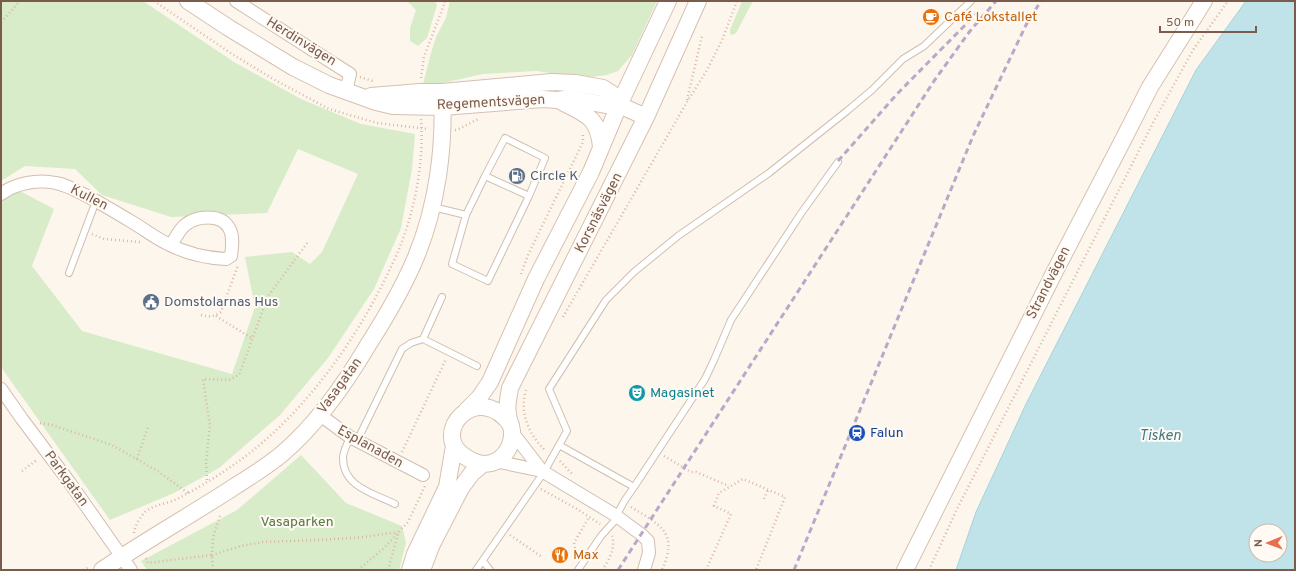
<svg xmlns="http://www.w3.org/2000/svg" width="1296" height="571" viewBox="0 0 1296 571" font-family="Overpass,sans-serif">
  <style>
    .green { fill: #d8ecc9 }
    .water { fill: #bfe3e8; stroke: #a5d3da; fill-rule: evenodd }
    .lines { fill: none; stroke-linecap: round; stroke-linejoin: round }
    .lane-casing { stroke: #d1beb0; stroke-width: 8 }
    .street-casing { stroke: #d1beb0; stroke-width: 14 }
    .secondary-casing { stroke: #d6c0b0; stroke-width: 18 }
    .path { stroke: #d9b8a5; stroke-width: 2.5; stroke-dasharray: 1 3; stroke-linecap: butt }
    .lane { stroke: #fff; stroke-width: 6 }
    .street { stroke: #fff; stroke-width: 12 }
    .secondary { stroke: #fff; stroke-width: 16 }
    .rail { stroke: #b9a8c9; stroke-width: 3; stroke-dasharray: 6 4; stroke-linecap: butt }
    .labels { text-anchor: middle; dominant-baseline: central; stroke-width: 4; stroke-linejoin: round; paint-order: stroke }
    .food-label { font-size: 14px; fill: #c56008; stroke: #fffaf3; text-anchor: start }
    .street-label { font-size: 14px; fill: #7a5c4d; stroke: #fffaf3 }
    .service-label { font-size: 14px; fill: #4e5e75; stroke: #fffaf3; text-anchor: start }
    .culture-label { font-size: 14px; fill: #0d838f; stroke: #fffaf3; text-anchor: start }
    .transit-label { font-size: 14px; fill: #164399; stroke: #fffaf3; text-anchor: start }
    .park-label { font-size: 14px; fill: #537a41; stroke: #fffaf3 }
    .water-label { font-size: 15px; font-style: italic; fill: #437c86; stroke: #fffaf3 }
  </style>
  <rect width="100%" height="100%" fill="#fdf6ec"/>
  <path class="green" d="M1 1H143L234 62 301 99 361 124 415 134 412 169 401 228 374 289 328 358 280 415 219 468 174 493 110 520 3 370 1 362V200L18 190 54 209 32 266 82 331 232 374 255 307 245 257 292 252 310 264 322 252 358 174 298 149 267 213 171 217 102 195 75 169 25 166 1 181Z
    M407 1H435L437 5 427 38 418 46 410 41V28L416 10Z
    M450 1H657L632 55 618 71 607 75 584 78 537 71 483 74 424 87 423 84 431 53 436 37 446 18Z
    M742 1H753L736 33 733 35 730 34V30Z
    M301 455 346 503 402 526 406 543 399 570H147L141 561 237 510Z"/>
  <path class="water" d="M1246 1H1295V570H956L976 512 1026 404 1196 70ZM1256 531H1280V555H1256Z"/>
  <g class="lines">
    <g class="lane-casing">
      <path id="lane" d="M433 207 466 215 485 176 529 196 545 158 505 138 485 176
        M466 215 452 264 488 281 529 196
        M69 273 96 201
        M423 339 442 297
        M350 437C348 443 343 451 343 458 343 487 373 493 395 504
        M357 441 402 349 411 343 423 339 477 366
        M559 445 634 487 705 379 714 360 731 320 802 212 838 162
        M616 516 625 500 634 487
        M483 561 490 570
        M476 570 544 472 567 431 549 389 606 300 634 272 678 236 769 173 847 111 872 90 903 59 924 46 971 1
        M578 570 601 536 618 517"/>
    </g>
    <g class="street-casing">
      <path id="street" d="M236 1 350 74 346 91
        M1 194C16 183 38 179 56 183 67 185 77 191 87 196 102 204 117 213 132 222 144 229 155 238 168 244 185 253 207 258 226 259L231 256C232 247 234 236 229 228 221 213 196 216 185 225 179 230 175 239 171 245
        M1 389 22 419 70 483 131 570
        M320 415 350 437 423 475
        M512 432 542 471
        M495 461 542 471 615 515 642 535 648 541 649 553 644 570"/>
    </g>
    <g class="secondary-casing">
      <path id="secondary" d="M188 1 229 28 293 67 329 85 376 102 393 106 443 107 543 99 557 100 568 98 611 106 619 105
        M371 96 420 92H442L551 82 575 83 603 88 615 96 619 105 646 117
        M562 102C587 115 598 117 601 147
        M466 411 479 398 490 382 536 279 591 172 619 105 668 1
        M511 425C478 379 429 433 464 456 470 460 477 464 484 464 502 464 513 447 512 431 511 424 508 419 508 413 506 405 509 396 510 388L646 117 698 1
        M102 570C146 540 193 514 237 485 253 475 269 465 283 453 318 423 345 384 368 345 386 317 403 288 416 257 437 206 445 147 442 92
        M410 570 415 554 447 487 454 446
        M422 570 432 544 461 488 472 473 483 464
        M905 570 1055 271 1122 142 1150 87 1204 1"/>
    </g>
    <path class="path" d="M154 1 232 54 275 80 329 109 377 123 428 129
      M1 22 20 1
      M360 77 373 81
      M421 78 424 57 445 2 443 1
      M687 100 702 36
      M455 130H457L478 119
      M92 234 104 239 140 242
      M521 274 528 255 583 142V135
      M201 315C209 317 214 317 221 312L238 265
      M216 316 253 339
      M563 317 687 102 707 70 723 38 737 1
      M526 390C519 412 529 436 546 451
      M40 423 52 425 112 445 159 472 188 493
      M402 452 446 359
      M664 456 691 472H696L729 486
      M137 459 148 427
      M560 461 573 475
      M22 471 38 459
      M207 480 206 462 210 426 203 379 229 380 239 375 268 296 308 242
      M541 489 577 509 600 524
      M764 499 768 490
      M631 507C660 525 679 532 662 570
      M220 516 213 537 212 555 241 546 263 542 321 540 364 537 398 532
      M134 533C135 526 140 517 145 512 154 504 168 504 179 498 211 481 244 460 271 435 320 390 360 332 389 271 393 262 398 253 401 244 416 205 424 160 421 119
      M510 535 542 557
      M575 548 574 543 589 517
      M146 558 148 563 212 555 213 570
      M83 570 89 567
      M358 570 384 548 408 522 425 486
      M388 570 398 534
      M602 570C609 561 616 547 612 536
      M706 570 731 514 714 506 719 493 743 479 785 497 756 570
      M929 570 957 509 1154 121 1193 50 1228 1"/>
    <use href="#lane" class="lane"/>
    <use href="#street" class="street"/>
    <use href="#secondary" class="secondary"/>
    <path class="rail" d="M838 161 897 94 982 8
      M618 570 934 81 970 31 996 1
      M794 570 973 136 1027 23 1041 1"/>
  </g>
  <defs>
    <g id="cafe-disc" transform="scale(0.9)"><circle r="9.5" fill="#e8710a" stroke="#fffaf3"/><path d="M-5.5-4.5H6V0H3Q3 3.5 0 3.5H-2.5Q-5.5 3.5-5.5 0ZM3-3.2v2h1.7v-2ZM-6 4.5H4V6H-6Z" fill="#fff"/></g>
    <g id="fuel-disc" transform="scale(0.9)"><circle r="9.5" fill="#5c6f8a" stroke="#fffaf3"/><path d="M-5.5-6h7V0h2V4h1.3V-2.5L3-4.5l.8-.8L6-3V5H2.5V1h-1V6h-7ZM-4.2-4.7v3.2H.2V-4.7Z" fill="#fff"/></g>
    <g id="civic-disc" transform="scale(0.9)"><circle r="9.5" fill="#5c6f8a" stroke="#fffaf3"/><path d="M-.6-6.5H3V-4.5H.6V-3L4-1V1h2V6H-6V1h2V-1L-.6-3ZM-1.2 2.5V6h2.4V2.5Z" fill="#fff"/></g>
    <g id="theatre-disc" transform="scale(0.9)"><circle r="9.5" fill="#0f9aa8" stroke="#fffaf3"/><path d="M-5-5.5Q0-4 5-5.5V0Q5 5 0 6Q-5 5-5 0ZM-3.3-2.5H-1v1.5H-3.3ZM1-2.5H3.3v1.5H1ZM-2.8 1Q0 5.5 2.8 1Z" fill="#fff"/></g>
    <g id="station-disc" transform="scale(0.9)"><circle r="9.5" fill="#1a4fb4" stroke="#fffaf3"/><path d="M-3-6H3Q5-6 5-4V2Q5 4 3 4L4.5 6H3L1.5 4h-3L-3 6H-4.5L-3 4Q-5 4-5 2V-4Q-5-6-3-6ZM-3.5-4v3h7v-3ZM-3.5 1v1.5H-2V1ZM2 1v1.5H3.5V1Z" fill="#fff"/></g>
    <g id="restaurant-disc" transform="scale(0.9)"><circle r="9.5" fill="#e8710a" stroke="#fffaf3"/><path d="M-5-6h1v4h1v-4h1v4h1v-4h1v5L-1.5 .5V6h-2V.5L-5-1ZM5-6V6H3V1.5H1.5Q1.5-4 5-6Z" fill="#fff"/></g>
  </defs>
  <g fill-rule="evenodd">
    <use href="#cafe-disc" x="931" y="17"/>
    <use href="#fuel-disc" x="517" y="176"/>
    <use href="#civic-disc" x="151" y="302"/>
    <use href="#theatre-disc" x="637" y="393"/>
    <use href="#station-disc" x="857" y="433"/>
    <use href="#restaurant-disc" x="560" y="555"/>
  </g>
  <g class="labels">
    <g class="food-label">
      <text x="944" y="17">Café Lokstallet</text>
      <text x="573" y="555">Max</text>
    </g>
    <g class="street-label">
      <text transform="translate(301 42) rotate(32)">Herdinvägen</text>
      <text transform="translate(491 103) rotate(-3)">Regementsvägen</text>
      <text transform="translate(89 198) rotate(27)">Kullen</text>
      <text transform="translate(599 213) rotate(-63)">Korsnäsvägen</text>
      <text transform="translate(1049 283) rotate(-63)">Strandvägen</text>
      <text transform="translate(340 386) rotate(-54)">Vasagatan</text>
      <text transform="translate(370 447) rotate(29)">Esplanaden</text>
      <text transform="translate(66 479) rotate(54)">Parkgatan</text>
    </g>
    <g class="service-label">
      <text x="530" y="176">Circle K</text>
      <text x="164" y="302">Domstolarnas Hus</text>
    </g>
    <g class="culture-label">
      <text x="650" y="393">Magasinet</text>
    </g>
    <g class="transit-label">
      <text x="870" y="433">Falun</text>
    </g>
    <g class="park-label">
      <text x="297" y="522">Vasaparken</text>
    </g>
    <g class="water-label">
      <text x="1160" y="436">Tisken</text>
    </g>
  </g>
  <rect width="1296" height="571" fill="none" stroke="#7a5c4d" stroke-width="4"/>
  <g transform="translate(1268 543) rotate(269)"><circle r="19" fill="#fffaf3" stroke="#cabbb1"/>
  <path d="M0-3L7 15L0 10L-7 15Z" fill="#e76f51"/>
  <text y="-6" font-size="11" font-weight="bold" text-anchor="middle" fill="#7a5c4d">N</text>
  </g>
  <path d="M1160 26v6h96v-6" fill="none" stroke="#7a5c4d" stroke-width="2"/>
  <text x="1166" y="26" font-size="12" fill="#7a5c4d" stroke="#fffaf3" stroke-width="3" paint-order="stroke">50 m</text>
</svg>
